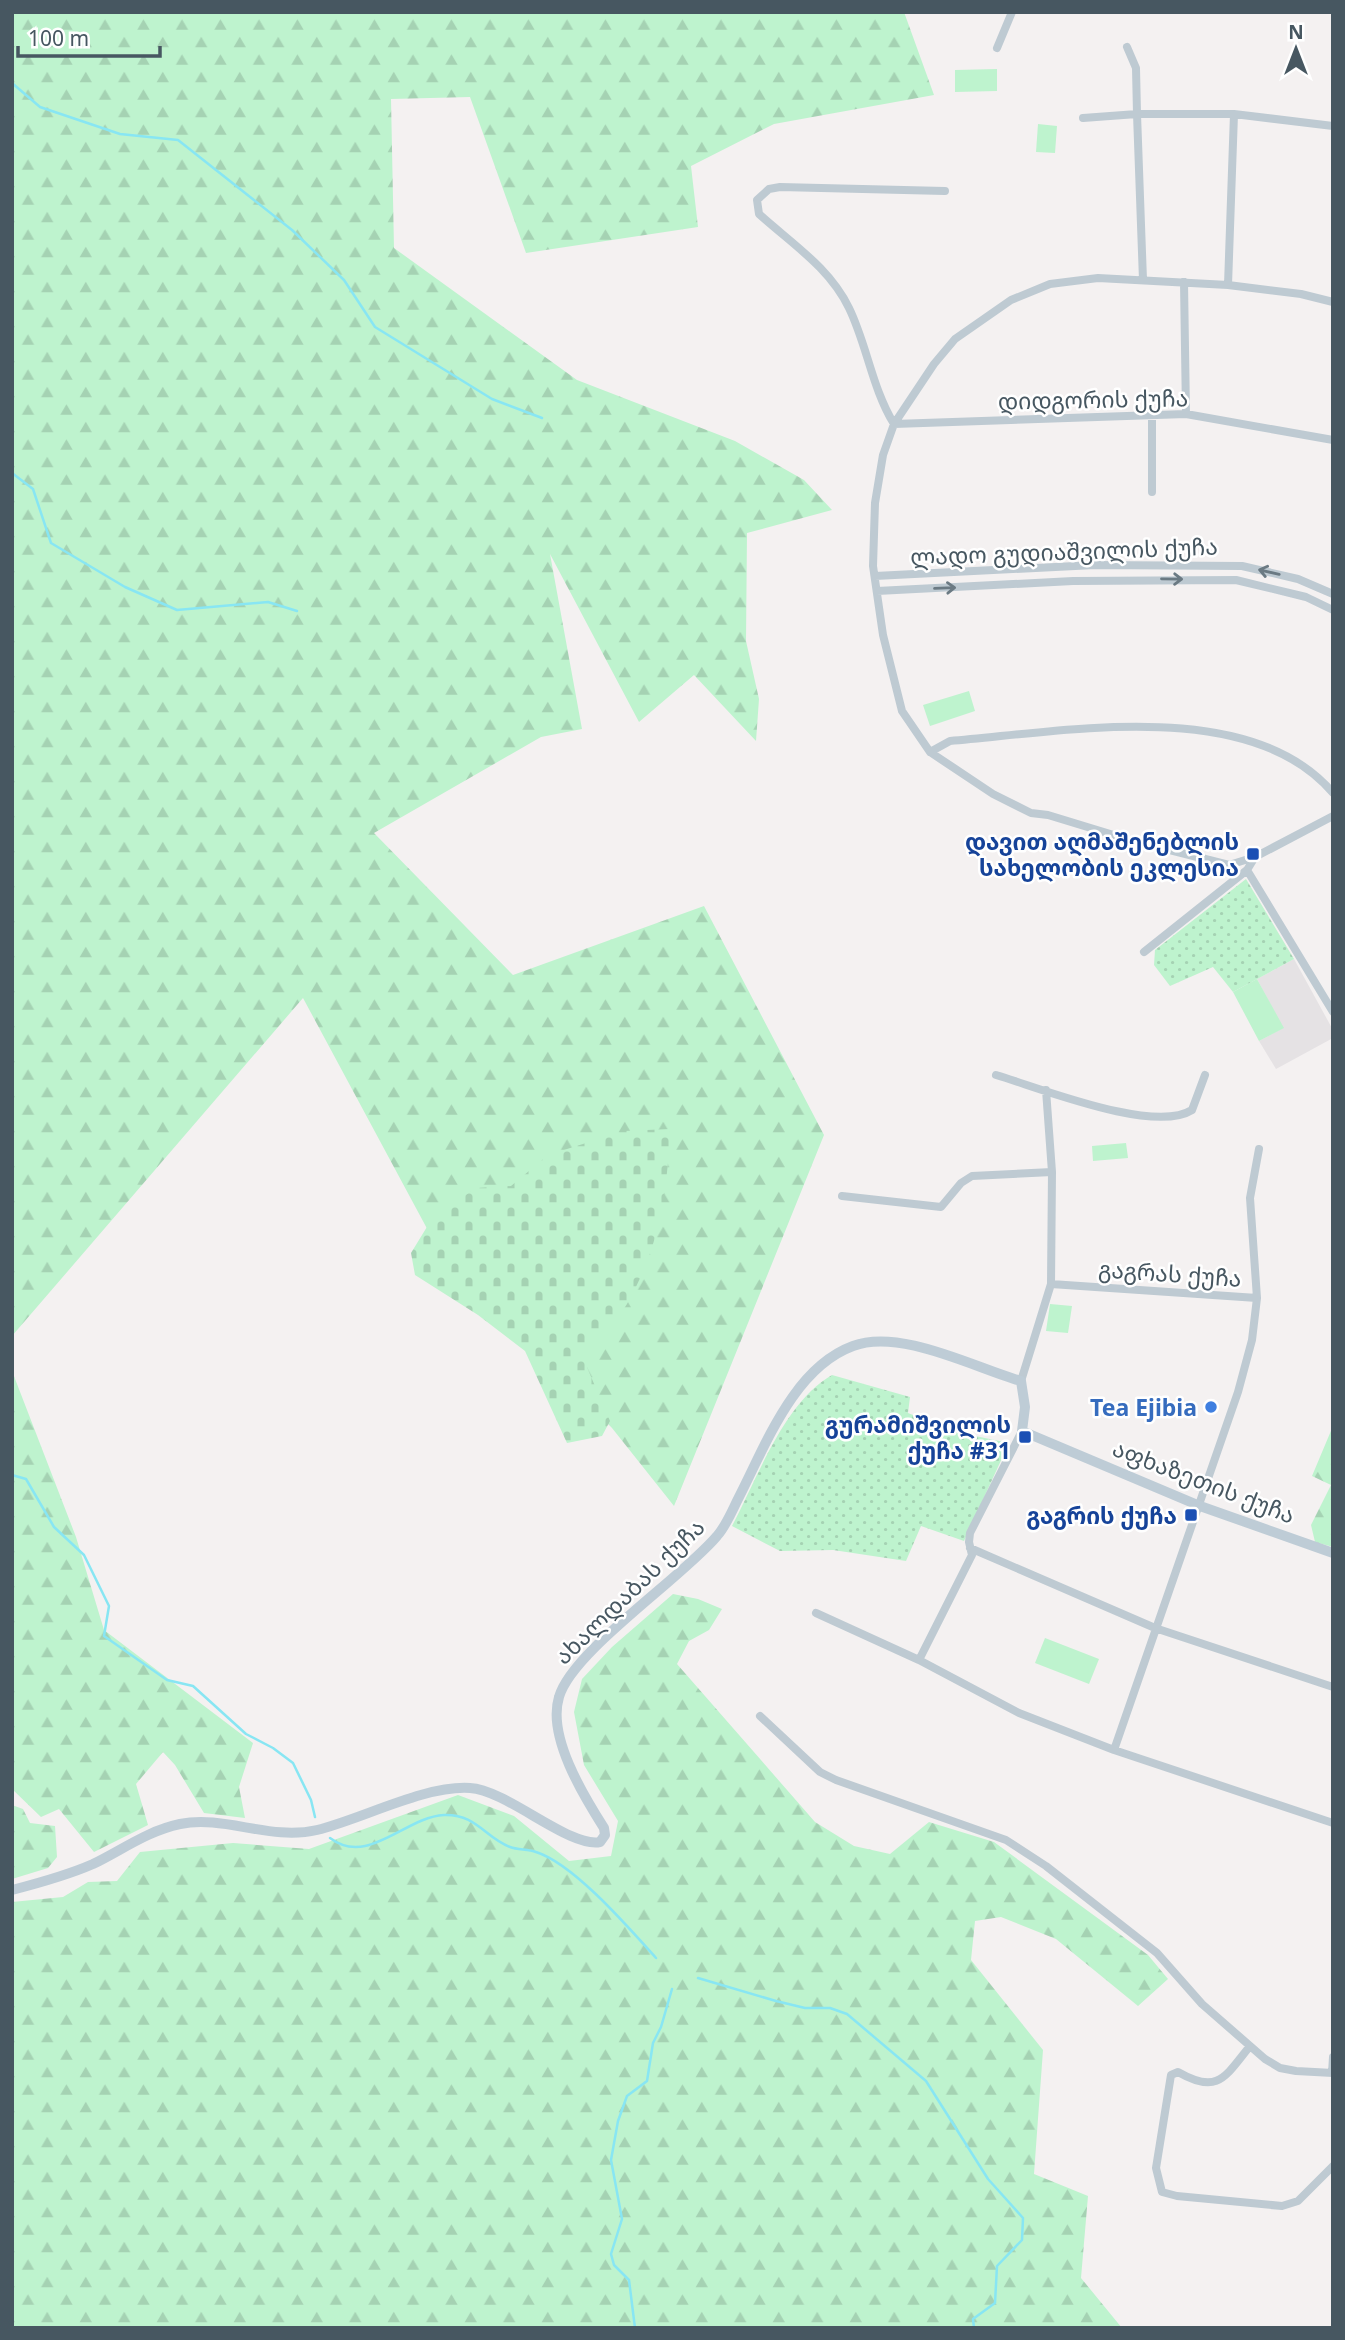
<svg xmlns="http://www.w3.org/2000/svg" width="1345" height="2340" viewBox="0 0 1345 2340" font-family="'Noto Sans','Noto Sans Georgian',sans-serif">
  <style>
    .education { fill: #e5e2e4 }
    .grass { fill: url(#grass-dots) }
    .forest { fill: url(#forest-firs) }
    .cemetery { fill: url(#cemetery-stones) }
    .pitch { fill: #bef3ce }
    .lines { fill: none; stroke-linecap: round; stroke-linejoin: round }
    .stream { stroke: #88e6f3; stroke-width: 2.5 }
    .street { stroke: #becad2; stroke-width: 8 }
    .secondary { stroke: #beccd6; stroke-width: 10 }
    .oneway { stroke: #6b7a83 }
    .transit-dot { fill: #1a4fb4; stroke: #fff; stroke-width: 2.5 }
    .shop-dot { fill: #3f7fe0; stroke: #fff; stroke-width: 2.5 }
    .labels { text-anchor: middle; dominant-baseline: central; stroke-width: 5; stroke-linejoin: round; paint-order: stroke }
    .street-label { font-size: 23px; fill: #475761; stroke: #fff }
    .transit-label { font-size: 23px; font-weight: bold; fill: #164399; stroke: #fff; text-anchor: end }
    .shop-label { font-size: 23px; font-weight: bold; fill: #366cbe; stroke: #fff; text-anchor: end }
  </style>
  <defs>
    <pattern id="grass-dots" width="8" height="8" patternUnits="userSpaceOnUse" patternTransform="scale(1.75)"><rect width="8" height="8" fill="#bef3ce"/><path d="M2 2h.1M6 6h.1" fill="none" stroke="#a5d2b3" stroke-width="1.8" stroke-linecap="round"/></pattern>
    <pattern id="forest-firs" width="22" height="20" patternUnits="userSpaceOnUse" patternTransform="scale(1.75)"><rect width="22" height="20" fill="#bef3ce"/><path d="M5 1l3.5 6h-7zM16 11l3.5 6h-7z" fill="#a5d2b3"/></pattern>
    <pattern id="cemetery-stones" width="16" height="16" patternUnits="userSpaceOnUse" patternTransform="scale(1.75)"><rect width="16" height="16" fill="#bef3ce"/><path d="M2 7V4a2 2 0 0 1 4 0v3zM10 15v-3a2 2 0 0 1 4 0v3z" fill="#a5d2b3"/></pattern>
  </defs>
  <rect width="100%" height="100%" fill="#f4f1f1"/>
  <path class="education" d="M1294 959 1333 1030V1038L1276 1069 1259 1041 1283 1028 1257 979Z"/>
  <path class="grass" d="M1246 879 1294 959 1233 992 1213 967 1170 986 1154 965 1155 950Z
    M832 1375 910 1397 908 1413 956 1432 1009 1443 964 1541 921 1526 906 1561 833 1550 780 1551 732 1526C757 1479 784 1402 832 1375Z"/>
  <path class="forest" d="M12 12H904L934 95 774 124 691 166 698 227 526 253 470 97 391 99 394 248 577 380 735 441 804 480 832 510 747 533 746 641 759 699 756 741 694 675 639 722 550 554 582 729 541 737 374 833 513 975 704 906 824 1135 674 1506 612 1428 438 1249 303 998 12 1336Z
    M12 1371 76 1537 104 1630 253 1743 239 1787 245 1818 204 1813 175 1765 163 1752 136 1784 148 1825 94 1852 59 1809 41 1817 12 1789Z
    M1333 1426V1547L1315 1542 1311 1525 1331 1485 1312 1476Z
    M673 1594 698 1599 722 1609 709 1630 689 1641 677 1664 815 1822 854 1846 890 1854 929 1822 994 1842 1148 1955 1168 1979 1138 2006 1056 1939 1001 1917 975 1921 971 1960 1043 2050 1034 2174 1088 2196 1081 2278 1122 2328H12V1902L63 1897 88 1882 117 1881 140 1852 233 1843 309 1849 458 1795 514 1816 569 1861 611 1856 618 1821 584 1765 574 1712 582 1679 612 1647Z
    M12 1805 23 1809 30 1823 55 1826 57 1857 48 1868 12 1879Z"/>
  <path class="cemetery" d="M670 1129C667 1195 660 1245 627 1304 615 1324 597 1341 583 1358L610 1421 602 1436 567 1443 525 1351 478 1315 415 1275 411 1253 433 1217 476 1188 511 1186 548 1155 624 1131Z"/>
  <path class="pitch" d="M997 69V91L955 92V70Z
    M1038 124 1057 126 1055 153 1036 152Z
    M969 691 975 711 930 726 923 705Z
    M1257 979 1284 1028 1259 1041 1233 992Z
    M1126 1143 1128 1158 1093 1161 1092 1146Z
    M1050 1304 1072 1306 1068 1333 1046 1331Z
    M1045 1638 1099 1659 1089 1684 1035 1663Z"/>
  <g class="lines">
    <path class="stream" d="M12 83 40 107 120 134 178 140 292 230 344 280 375 327 492 399 542 418
      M12 473 33 489 51 543 125 587 177 610 268 602 297 611
      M12 1475 26 1479 54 1527 84 1555 109 1606 104 1636 167 1680 193 1686 246 1734 273 1748 293 1763 311 1800 315 1817
      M330 1838C368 1867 405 1817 444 1815 477 1814 484 1837 510 1847 518 1850 528 1849 536 1852 574 1864 629 1928 656 1958
      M698 1978 776 2001 805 2008H830L847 2014 926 2081 988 2179 1023 2218 1022 2240 997 2266 995 2303 973 2319 974 2328
      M635 2328 629 2280 614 2265 611 2254 622 2219 611 2160 618 2121 627 2096 647 2081 653 2043 661 2027 672 1989"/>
    <path class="street" d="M997 48 1012 12
      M1083 118 1137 114 1136 68 1127 47
      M945 191 780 187 769 189 757 200 759 214C792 244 829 267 849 308 867 345 872 388 894 424L1186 414 1333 440
      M1143 280 1137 114H1234L1333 126
      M1184 282 1186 414
      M1228 285 1234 114
      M1333 302 1301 294 1228 285 1098 278 1050 284 1011 300 955 339 934 364 894 424 883 455 875 503 873 566 883 635 902 711 930 752 993 794 1031 813 1048 815 1130 840 1229 865 1255 857 1333 816
      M1152 492V415
      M875 576 1095 565 1242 566 1298 579 1333 594
      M877 591 1073 581 1236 580 1306 597 1333 610
      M930 752 950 741C1062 732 1250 695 1333 793
      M1255 857 1247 870 1333 1012
      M1144 952 1247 870
      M996 1075C1040 1088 1154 1134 1192 1110L1205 1075
      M842 1196 941 1207 961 1183 972 1176 1052 1172
      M1051 1284 1257 1298 1252 1340 1238 1392 1114 1750
      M1257 1298 1250 1198 1259 1149
      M1021 1381 1051 1284 1052 1172 1046 1090
      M970 1548 1155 1628 1333 1687
      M816 1613 919 1660 1019 1713 1114 1750 1333 1823
      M919 1660 972 1555 969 1542 970 1533 1022 1431
      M760 1716 820 1772 836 1780 1006 1840 1046 1866 1157 1953 1202 2004 1265 2059 1280 2068 1296 2071 1333 2073
      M1250 2046C1225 2077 1218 2095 1178 2072L1171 2075 1156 2168 1162 2192 1177 2196 1282 2206 1298 2201 1333 2166
      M1332 2073 1333 2057"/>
    <path class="secondary" d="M12 1890C39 1883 68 1875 93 1864 122 1850 147 1831 180 1824 225 1815 270 1841 317 1830 362 1819 425 1785 470 1788 507 1790 569 1848 600 1842L605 1835 604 1828C583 1795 547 1736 559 1697 572 1651 682 1578 717 1536 726 1526 732 1511 738 1499 765 1447 793 1368 853 1346 900 1328 975 1368 1021 1381L1025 1407 1022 1431 1200 1506 1333 1553"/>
  </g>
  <defs><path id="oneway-shaft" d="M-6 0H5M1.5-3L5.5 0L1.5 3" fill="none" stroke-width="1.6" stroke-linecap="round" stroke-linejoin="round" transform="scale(1.75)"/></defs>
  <g class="oneway">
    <use href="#oneway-shaft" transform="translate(1269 572) rotate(-167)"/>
    <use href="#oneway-shaft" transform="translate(1172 579) rotate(1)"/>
    <use href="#oneway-shaft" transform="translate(945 588) rotate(-2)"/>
  </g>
  <g class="transit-dot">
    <rect x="1246" y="847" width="14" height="14" rx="3.5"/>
    <rect x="1018" y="1430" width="14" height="14" rx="3.5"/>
    <rect x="1184" y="1508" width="14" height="14" rx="3.5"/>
  </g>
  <circle class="shop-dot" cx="1211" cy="1407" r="7"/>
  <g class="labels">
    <g class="street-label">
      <text transform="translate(1093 399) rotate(-1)">დიდგორის ქუჩა</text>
      <text transform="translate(1064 551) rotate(-2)">ლადო გუდიაშვილის ქუჩა</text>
      <text transform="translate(1170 1273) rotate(4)">გაგრას ქუჩა</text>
      <text transform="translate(1204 1481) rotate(21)">აფხაზეთის ქუჩა</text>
      <text transform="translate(629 1591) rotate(-44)">ახალდაბას ქუჩა</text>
    </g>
    <g class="transit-label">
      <text x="1239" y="841">დავით აღმაშენებლის<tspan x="1239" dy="26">სახელობის ეკლესია</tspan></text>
      <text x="1011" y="1424">გურამიშვილის<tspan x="1011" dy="26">ქუჩა #31</tspan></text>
      <text x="1177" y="1515">გაგრის ქუჩა</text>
    </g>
    <g class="shop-label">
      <text x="1197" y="1407">Tea Ejibia</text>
    </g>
  </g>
  <rect width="1345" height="2340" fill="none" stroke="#475761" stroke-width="28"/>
  <g transform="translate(1296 49)" stroke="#ffffff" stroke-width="5" paint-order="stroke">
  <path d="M0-5L12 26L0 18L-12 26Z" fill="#475761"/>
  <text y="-10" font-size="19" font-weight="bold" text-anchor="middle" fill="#475761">N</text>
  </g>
  <path d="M18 46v10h142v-10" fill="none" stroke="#475761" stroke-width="3.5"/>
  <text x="28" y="46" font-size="21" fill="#475761" stroke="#ffffff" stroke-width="5" paint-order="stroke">100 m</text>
</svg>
